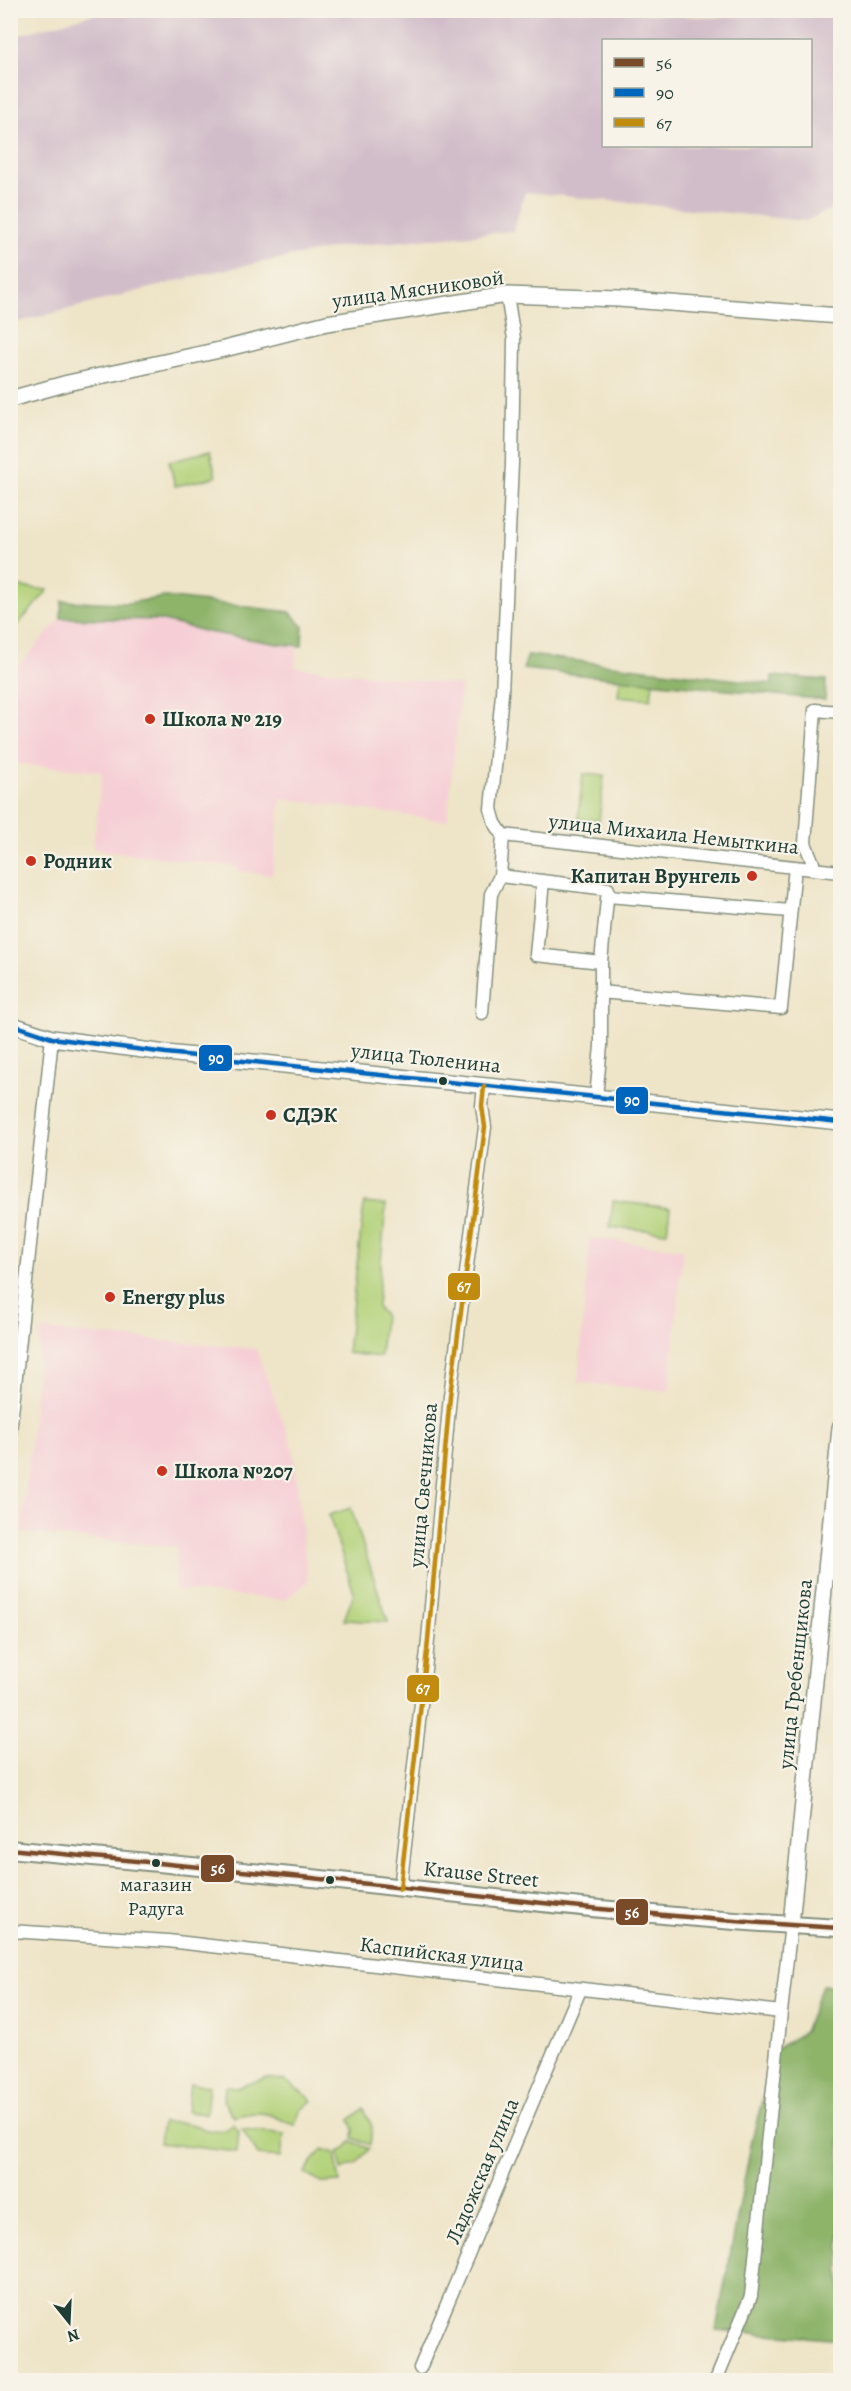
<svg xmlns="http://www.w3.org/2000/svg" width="851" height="2391" viewBox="0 0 851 2391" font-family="Alegreya,serif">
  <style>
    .built { fill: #f6cfd6 }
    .industrial { fill: #d1bdc9; fill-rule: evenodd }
    .green { fill: #b3d27a; stroke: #698857; stroke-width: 1.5 }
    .forest { fill: #8eb46a; stroke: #56784f; stroke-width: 1.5 }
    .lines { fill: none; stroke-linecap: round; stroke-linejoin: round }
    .minor-casing { stroke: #86907e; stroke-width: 15 }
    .tertiary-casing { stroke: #86907e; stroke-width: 18 }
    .secondary-casing { stroke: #86907e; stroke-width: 20 }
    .minor { stroke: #fff; stroke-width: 12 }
    .tertiary { stroke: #fff; stroke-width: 15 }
    .secondary { stroke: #fff; stroke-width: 16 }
    .bus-1-casing { stroke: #f7f3e8; stroke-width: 9 }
    .bus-2-casing { stroke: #f7f3e8; stroke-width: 9 }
    .bus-3-casing { stroke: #f7f3e8; stroke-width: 9 }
    .bus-1 { stroke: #7a4b2a; stroke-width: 4.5 }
    .bus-2 { stroke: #0065bd; stroke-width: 4.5 }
    .bus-3 { stroke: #c18c0d; stroke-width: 4.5 }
    .poi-dot { fill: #c8321e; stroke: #f7f3e8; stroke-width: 2 }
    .bus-dot { fill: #1f3d34; stroke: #f7f3e8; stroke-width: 2 }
    .labels { text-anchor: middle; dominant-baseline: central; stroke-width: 4.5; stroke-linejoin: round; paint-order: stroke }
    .bus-label { font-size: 20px; fill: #1f3d34; stroke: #f7f3e8 }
    .street-label { font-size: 21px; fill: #1f3d34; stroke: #f7f3e8 }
    .poi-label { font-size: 21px; font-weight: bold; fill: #1f3d34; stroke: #f7f3e8; text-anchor: start }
    .line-badge { stroke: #f7f3e8; stroke-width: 2 }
    .badge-label { font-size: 16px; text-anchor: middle; font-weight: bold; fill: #fff }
  </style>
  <rect width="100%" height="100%" fill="#f7f3e8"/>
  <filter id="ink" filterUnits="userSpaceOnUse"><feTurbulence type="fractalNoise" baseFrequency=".0167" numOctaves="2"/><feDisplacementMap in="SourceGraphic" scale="12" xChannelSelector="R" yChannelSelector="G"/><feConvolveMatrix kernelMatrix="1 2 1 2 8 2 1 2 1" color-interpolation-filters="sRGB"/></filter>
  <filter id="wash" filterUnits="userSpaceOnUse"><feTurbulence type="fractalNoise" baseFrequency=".008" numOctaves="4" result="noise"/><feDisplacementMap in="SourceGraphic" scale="24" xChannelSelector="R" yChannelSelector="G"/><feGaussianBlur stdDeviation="1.35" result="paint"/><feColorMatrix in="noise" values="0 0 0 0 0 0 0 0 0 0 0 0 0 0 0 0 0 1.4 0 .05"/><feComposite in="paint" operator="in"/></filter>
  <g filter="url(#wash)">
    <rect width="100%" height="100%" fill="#eee4c7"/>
    <path class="built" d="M61 618 159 620 208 632 297 646 295 667 461 685 447 821 281 798 272 875 238 871V867L93 849 102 772 11 763V674Z
      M590 1238 683 1249 669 1391 578 1382Z
      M41 1330 256 1349 293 1448 308 1582 284 1600 175 1590 177 1547 22 1533Z"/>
    <path class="industrial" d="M108 10H603L711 18 810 11H840V205L805 221 525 192 513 231 339 247 208 273 11 324V37ZM604 40H810V146H604Z"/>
    <path class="green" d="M210 451 216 477 175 486 169 461Z
      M11 586 48 590 14 629 11 626Z
      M620 679 653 682 651 699 618 696Z
      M583 774 604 776 599 821 578 819Z
      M613 1201 670 1208 667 1232 610 1227Z
      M364 1203 386 1205 377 1307 384 1315 380 1357 347 1353Z
      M351 1508 388 1622 344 1620 354 1593 329 1515Z
      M265 2078 284 2080 309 2097 312 2101 300 2111 295 2125C287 2124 285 2121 278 2118 264 2111 249 2112 234 2117L223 2100 226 2086 239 2087Z
      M190 2084 209 2086 206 2114 187 2112Z
      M364 2108 372 2127 370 2145 353 2138 354 2129 350 2120Z
      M162 2122C172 2123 188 2122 197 2126 211 2133 221 2134 234 2124L239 2132 237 2152 159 2143Z
      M242 2129 284 2134 281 2157 258 2155Z
      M352 2141 369 2149 356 2164 342 2170 338 2152 344 2150Z
      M322 2149 335 2153 340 2182 321 2183 304 2173Z"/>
    <path class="forest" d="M165 597 290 612 303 626 302 646 278 644 208 632 159 620 61 618 62 601 128 603Z
      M528 655 772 684V676L826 680 825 700 523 669Z
      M822 1985 840 1986V2340L716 2330 752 2139 776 2049 804 2032Z"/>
  </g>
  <g filter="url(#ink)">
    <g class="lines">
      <g class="minor-casing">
        <path id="minor" d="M507 295 514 339 512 463 502 694 491 809 495 823 503 835 500 876 608 889 601 962V1046L596 1097
          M503 835 840 872
          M813 863 805 843 815 710 840 712
          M543 881 536 955 601 962
          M608 896 790 911
          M600 992 781 1008 795 867
          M482 1013 491 894 500 876
          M10 1432 52 1038
          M400 1889 427 1651 450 1396 485 1127 482 1106 484 1086
          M10 1931 168 1941 781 2012 791 1924
          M420 2368 580 1990
          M716 2380 751 2296 781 2012"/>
      </g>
      <g class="tertiary-casing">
        <path id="tertiary" d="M10 399 68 383 224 349 327 323 507 295 618 299 840 316
          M10 1024 52 1038 166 1053 840 1122
          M791 1924 840 1428"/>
      </g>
      <g class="secondary-casing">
        <path id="secondary" d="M10 1849C120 1860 230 1869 340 1881 506 1899 673 1919 840 1928"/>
      </g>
      <use href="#minor" class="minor"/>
      <use href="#tertiary" class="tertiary"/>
      <use href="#secondary" class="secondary"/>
      <g class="bus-1-casing">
        <path id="bus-1" d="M10 1849C120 1860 230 1869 340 1881 506 1899 673 1919 840 1928"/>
      </g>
      <g class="bus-2-casing">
        <path id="bus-2" d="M10 1024 52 1038 166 1053 840 1122"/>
      </g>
      <g class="bus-3-casing">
        <path id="bus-3" d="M400 1889 427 1651 450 1396 485 1127 482 1106 484 1086"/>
      </g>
      <use href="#bus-1" class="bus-1"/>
      <use href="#bus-2" class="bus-2"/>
      <use href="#bus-3" class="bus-3"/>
    </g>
  </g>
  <g class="poi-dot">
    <circle cx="150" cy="719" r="6"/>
    <circle cx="31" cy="861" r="6"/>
    <circle cx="752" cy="876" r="6"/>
    <circle cx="271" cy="1115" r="6"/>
    <circle cx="110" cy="1297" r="6"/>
    <circle cx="162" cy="1471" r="6"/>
  </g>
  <g class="bus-dot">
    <circle cx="443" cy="1081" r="5"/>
    <circle cx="156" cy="1863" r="5"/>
    <circle cx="330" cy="1880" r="5"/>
  </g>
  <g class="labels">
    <g class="bus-label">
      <text x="156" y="1884">магазин<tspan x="156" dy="24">Радуга</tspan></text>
    </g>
    <g class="street-label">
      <text transform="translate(418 289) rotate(-8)">улица Мясниковой</text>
      <text transform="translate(674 834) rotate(6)">улица Михаила Немыткина</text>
      <text transform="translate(426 1058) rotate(6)">улица Тюленина</text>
      <text transform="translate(423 1485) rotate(-85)">улица Свечникова</text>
      <text transform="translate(795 1674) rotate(-84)">улица Гребенщикова</text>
      <text transform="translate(481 1874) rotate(6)">Krause Street</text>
      <text transform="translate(442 1954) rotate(7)">Каспийская улица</text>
      <text transform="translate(482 2171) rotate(-67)">Ладожская улица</text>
    </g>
    <g class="poi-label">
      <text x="162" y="719">Школа № 219</text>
      <text x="43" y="861">Родник</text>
      <text x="740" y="876" text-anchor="end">Капитан Врунгель</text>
      <text x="283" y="1115">СДЭК</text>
      <text x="122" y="1297">Energy plus</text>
      <text x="174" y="1471">Школа №207</text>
    </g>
  </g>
  <g class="line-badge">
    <rect x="198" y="1044" width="35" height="28" rx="6" fill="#0065bd"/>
    <rect x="615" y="1086" width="34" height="29" rx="6" fill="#0065bd"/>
    <rect x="447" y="1272" width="34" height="29" rx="6" fill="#c18c0d"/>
    <rect x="406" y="1674" width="34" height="29" rx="6" fill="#c18c0d"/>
    <rect x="200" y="1854" width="35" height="29" rx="6" fill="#7a4b2a"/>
    <rect x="615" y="1898" width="34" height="28" rx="6" fill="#7a4b2a"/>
  </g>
  <g class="badge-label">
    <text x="216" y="1064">90</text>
    <text x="632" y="1106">90</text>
    <text x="464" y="1292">67</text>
    <text x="423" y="1694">67</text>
    <text x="218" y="1874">56</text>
    <text x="632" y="1918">56</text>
  </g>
  <rect width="851" height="2391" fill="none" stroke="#f7f3e8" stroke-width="36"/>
  <rect x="602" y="39" width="210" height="108" fill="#f7f3e8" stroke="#a1aaa0" stroke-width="1.5"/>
  <rect x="614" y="58" width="30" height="9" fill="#7a4b2a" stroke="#a1aaa0" stroke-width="1.5"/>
  <text x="656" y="69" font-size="18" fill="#1f3d34">56</text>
  <rect x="614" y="88" width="30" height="9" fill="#0065bd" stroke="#a1aaa0" stroke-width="1.5"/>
  <text x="656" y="99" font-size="18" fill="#1f3d34">90</text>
  <rect x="614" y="118" width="30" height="9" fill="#c18c0d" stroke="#a1aaa0" stroke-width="1.5"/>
  <text x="656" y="129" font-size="18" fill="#1f3d34">67</text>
  <g transform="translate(69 2322) rotate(162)" stroke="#f7f3e8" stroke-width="4.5" paint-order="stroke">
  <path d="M0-4.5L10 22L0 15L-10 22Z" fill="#1f3d34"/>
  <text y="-9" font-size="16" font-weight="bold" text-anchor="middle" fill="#1f3d34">N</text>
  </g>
</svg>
